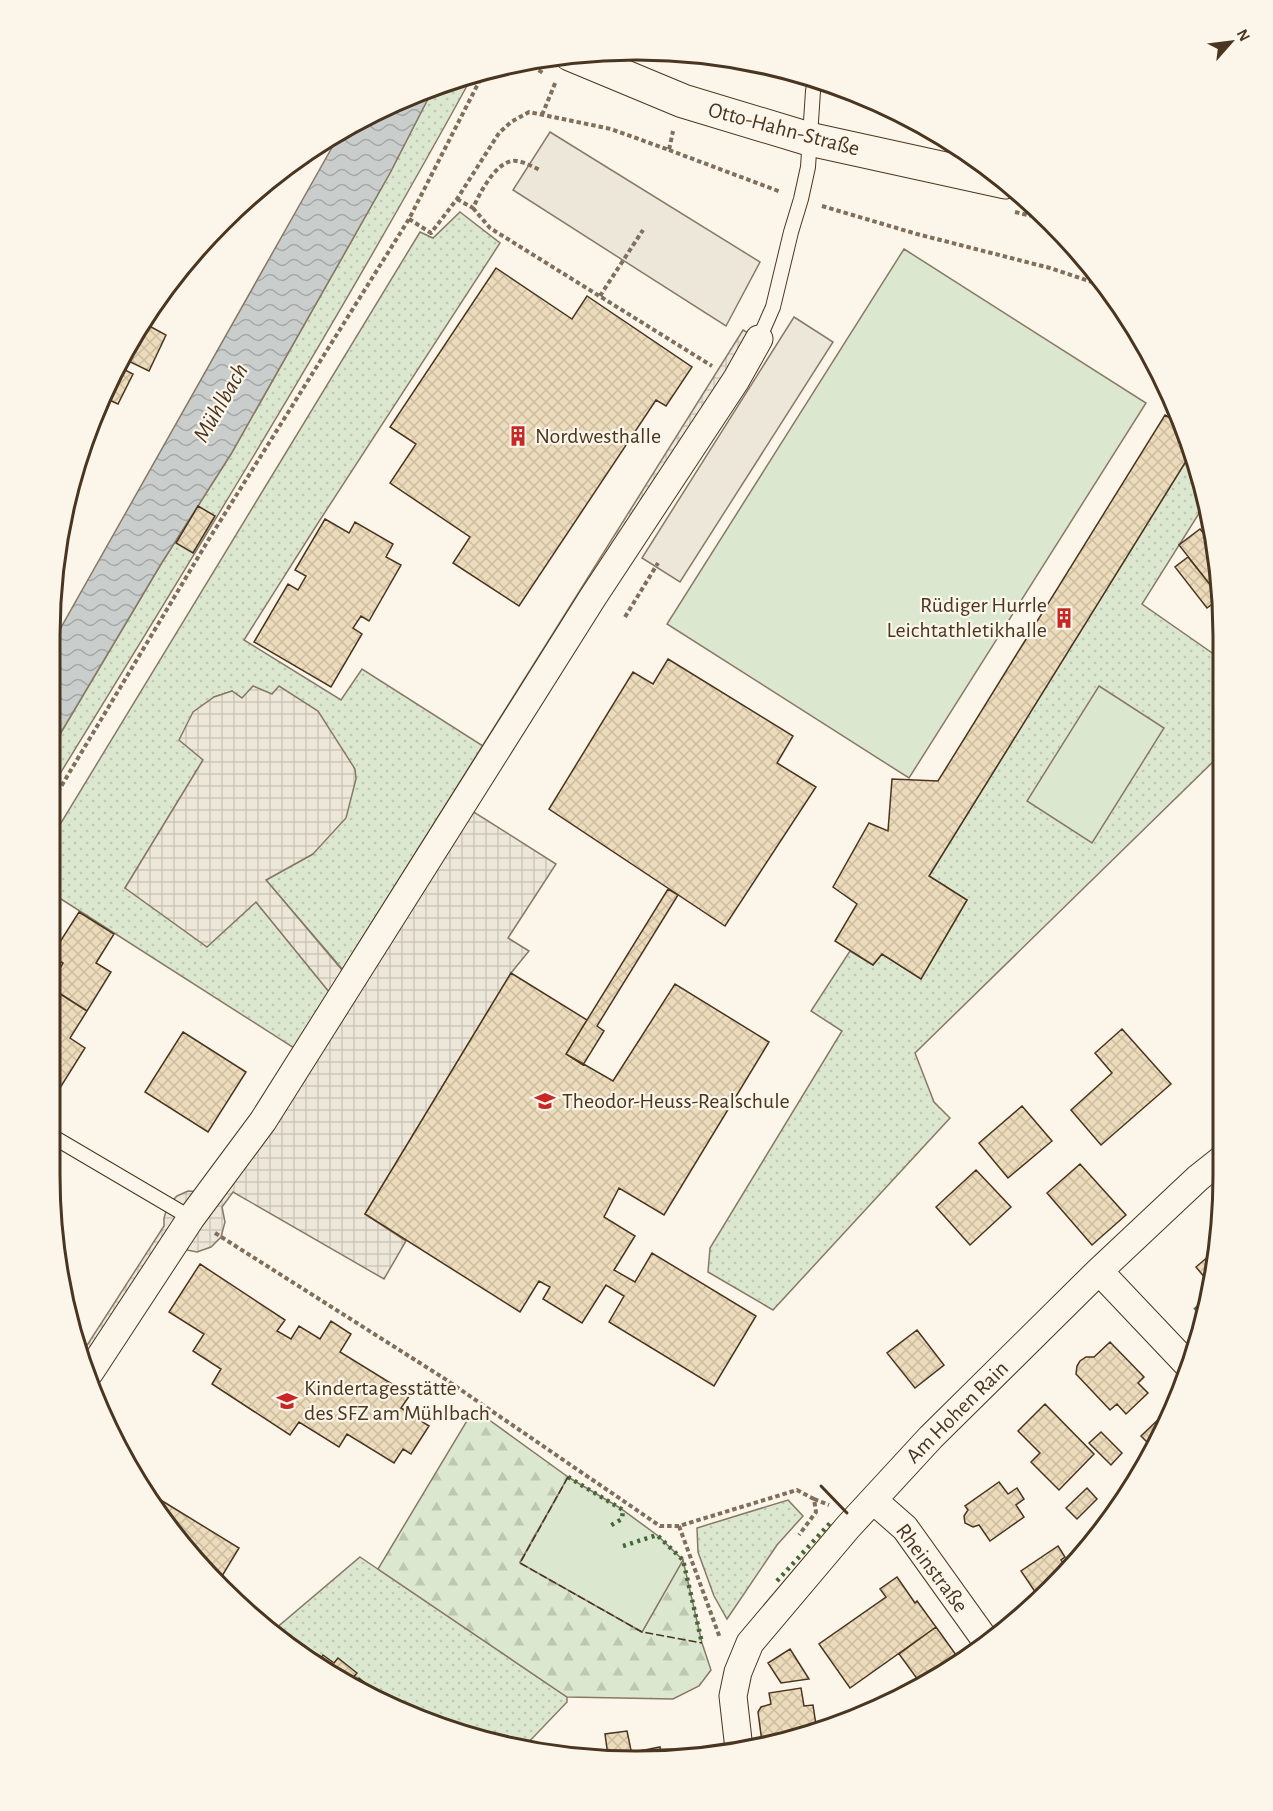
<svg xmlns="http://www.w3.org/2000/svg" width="1273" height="1811" viewBox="0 0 1273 1811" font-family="'Alegreya Sans',sans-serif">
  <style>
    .grass { fill: url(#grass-dots); stroke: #887966; stroke-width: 1.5 }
    .forest { fill: url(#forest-firs); stroke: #887966; stroke-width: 1.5 }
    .park { fill: #dce7d0; stroke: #887966; stroke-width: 1.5 }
    .parking { fill: #ede7d9; stroke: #887966; stroke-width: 1.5 }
    .plaza { fill: url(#plaza-grid); stroke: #887966; stroke-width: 1.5 }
    .water { fill: url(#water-waves); stroke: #887966; stroke-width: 1.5 }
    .building { fill: url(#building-cross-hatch); stroke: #4a3520; stroke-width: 1.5 }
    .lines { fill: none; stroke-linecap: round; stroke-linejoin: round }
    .lane-casing { stroke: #4a3520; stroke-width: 16 }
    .street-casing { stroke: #4a3520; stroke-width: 29 }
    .primary-casing { stroke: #4a3520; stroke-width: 35 }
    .path { stroke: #7f6f5c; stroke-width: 4; stroke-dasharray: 4.5 3; stroke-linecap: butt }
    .lane { stroke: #fbf6e9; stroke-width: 14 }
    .street { stroke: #fbf6e9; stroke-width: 27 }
    .primary { stroke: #fbf6e9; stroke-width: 33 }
    .hedge { stroke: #436837; stroke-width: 4.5; stroke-dasharray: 3 4.5; stroke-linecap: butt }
    .fence { stroke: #4a3520; stroke-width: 1.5; stroke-dasharray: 8 3; stroke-linecap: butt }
    .wall { stroke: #4a3520; stroke-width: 3 }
    .labels { text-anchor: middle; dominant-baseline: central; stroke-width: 4.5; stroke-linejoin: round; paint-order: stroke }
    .street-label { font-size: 22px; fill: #4a3520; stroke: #fbf6e9 }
    .poi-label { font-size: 22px; fill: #4a3520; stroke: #fbf6e9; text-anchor: start }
    .water-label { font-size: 24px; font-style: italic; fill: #4a3520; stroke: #fbf6e9 }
    .rim { fill: none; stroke: #4a3520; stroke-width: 3 }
  </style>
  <defs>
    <pattern id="grass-dots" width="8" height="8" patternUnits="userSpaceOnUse" patternTransform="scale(1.5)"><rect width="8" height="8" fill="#dce7d0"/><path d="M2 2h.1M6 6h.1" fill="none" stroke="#bec7b2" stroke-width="1.8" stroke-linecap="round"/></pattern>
    <pattern id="forest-firs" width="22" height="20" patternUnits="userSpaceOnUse" patternTransform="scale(1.5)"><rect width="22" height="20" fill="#dce7d0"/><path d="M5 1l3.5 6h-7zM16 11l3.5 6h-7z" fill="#bec7b2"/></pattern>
    <pattern id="plaza-grid" width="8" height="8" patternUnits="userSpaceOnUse" patternTransform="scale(1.5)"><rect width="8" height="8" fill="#ede7d9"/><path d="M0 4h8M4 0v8" fill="none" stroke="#cdc7ba"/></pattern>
    <pattern id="water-waves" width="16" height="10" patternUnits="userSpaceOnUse" patternTransform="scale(1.5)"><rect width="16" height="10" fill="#c9cecd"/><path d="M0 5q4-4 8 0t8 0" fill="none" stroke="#a5a8a6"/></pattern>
    <pattern id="building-cross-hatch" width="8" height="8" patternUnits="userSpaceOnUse" patternTransform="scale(1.5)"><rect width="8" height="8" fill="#ecdcbc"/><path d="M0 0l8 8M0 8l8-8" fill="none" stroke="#ccbda1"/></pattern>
  </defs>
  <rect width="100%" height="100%" fill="#fbf6e9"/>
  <path class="grass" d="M473 75C340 318 195 554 50 790V751L161 564 231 454 390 173 434 87 447 81Z
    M460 212 500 243 318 523 244 640 341 700 362 669 483 746 343 970 266 880 313 854 272 694 242 698 232 691 214 697 203 760 125 888 256 902 330 993 294 1048 50 892V841L420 232 433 238Z
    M1188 458 1203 507 1142 604 1215 655 1219 662 1220 755 915 1053 934 1102 950 1118 773 1310 708 1272 710 1248 842 1031 811 1011 850 951 873 965 882 954 921 979 967 900 929 876Z
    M788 1500 803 1516 777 1545 727 1619 714 1596 698 1552 697 1528Z
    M360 1557 567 1697V1702L524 1747 412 1717 248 1614 275 1629Z"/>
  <path class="forest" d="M474 1409 568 1477 520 1562 642 1632 683 1560 702 1643 711 1670 699 1686 673 1699 567 1697 378 1569Z"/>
  <path class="park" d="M904 249 1146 403 909 778 667 624Z
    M1099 686 1164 728 1092 843 1027 801Z
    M568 1477 620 1508 657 1535 683 1560 642 1632 520 1563Z"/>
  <path class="parking" d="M550 132 760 262 726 326 513 190Z
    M794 317 833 342 680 582 642 558Z"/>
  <path class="plaza" d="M743 330 759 339 472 811 556 864 508 938 529 951 511 973 365 1214 406 1241 384 1279 233 1192 222 1207 225 1222 221 1237 211 1247 197 1252 182 1249 96 1384 82 1353 164 1226V1218L168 1205 177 1196 188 1191 204 1192 330 993 256 902 207 947 125 888 203 760 179 740 193 712 214 697 232 691 242 698 253 686 272 694 279 686 318 711 355 769 356 779 346 818 313 854 266 880 342 970Z"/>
  <path class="water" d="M434 87 390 173 231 454 161 564 50 751V647L343 128Z"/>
  <path class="building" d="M496 268 572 319 587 296 692 367 666 406 656 400 519 606 453 563 470 537 390 483 416 444 390 427Z
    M142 322 166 335 149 371 122 358 128 343Z
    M119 367 133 374 118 404 107 399Z
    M1165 415 1177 422 1188 458 929 876 967 900 921 979 882 954 873 965 835 941 857 904 833 887 869 823 888 831 892 779 938 781Z
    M198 506 215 516 193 553 176 543Z
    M325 519 349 533 355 522 393 544 386 557 401 565 369 621 361 616 353 628 362 634 331 687 254 642 288 584 298 590 306 576 295 570Z
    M1200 529 1215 547 1218 560 1219 596 1179 545Z
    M1188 557 1219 596V599L1207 608 1175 567Z
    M668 659 793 736 777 763 816 787 725 926 549 809 633 672 653 684Z
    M668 889 678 895 597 1026 604 1031 583 1065 566 1054Z
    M79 912 114 934 96 963 111 972 87 1011 50 987 63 963 51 956Z
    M511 973 587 1020 566 1054 613 1081 675 984 769 1042 664 1215 619 1188 604 1217 635 1236 614 1270 635 1282 652 1253 756 1316 714 1386 609 1322 624 1296 606 1285 582 1323 543 1299 550 1287 539 1281 520 1312 365 1214Z
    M54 990 87 1011 70 1038 85 1048 60 1088 50 1081V998Z
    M1122 1029 1171 1084 1101 1145 1071 1110 1112 1073 1095 1053Z
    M183 1032 246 1072 208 1132 145 1092Z
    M1022 1106 1052 1141 1008 1178 979 1143Z
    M1080 1164 1126 1215 1092 1245 1047 1193Z
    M976 1170 1011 1207 970 1245 936 1207Z
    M1216 1250 1210 1284 1196 1267Z
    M200 1264 285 1320 277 1331 291 1339 299 1326 320 1339 331 1321 351 1334 340 1352 410 1395 401 1408 429 1426 411 1454 403 1449 394 1463 347 1434 339 1447 299 1422 290 1435 212 1384 221 1369 193 1351 204 1334 169 1312Z
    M917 1330 944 1365 915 1388 887 1353Z
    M1110 1342 1144 1377 1138 1383 1148 1393 1126 1414 1117 1404 1110 1410 1076 1374 1077 1366 1080 1361 1086 1357H1094Z
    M1045 1404 1094 1454 1059 1490 1031 1462 1040 1453 1018 1431Z
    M1163 1415 1168 1420 1163 1434 1154 1449 1141 1436Z
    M1101 1432 1122 1453 1111 1465 1089 1443Z
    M999 1482 1008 1494 1017 1488 1024 1499 1016 1505 1024 1517 990 1541 979 1525 973 1527 965 1523 964 1516 968 1510 965 1506Z
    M1087 1488 1097 1499 1077 1519 1066 1508Z
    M159 1499 239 1548 219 1581 154 1507Z
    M1058 1546 1065 1557 1061 1560 1067 1569 1040 1599 1021 1571Z
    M897 1577 915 1603 917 1601 936 1627 850 1688 819 1644 886 1597 880 1589Z
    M936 1627 959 1659 921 1684 899 1654Z
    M790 1649 809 1679 781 1683 768 1663Z
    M323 1655 334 1663 338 1658 357 1673 352 1679 320 1659Z
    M359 1678 385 1699 384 1700 356 1682Z
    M801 1688 804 1706 813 1705 816 1725 762 1742 758 1712 761 1707 771 1704 769 1693Z
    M627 1731 632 1755 608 1756 605 1734Z
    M660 1747 661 1756H640L639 1751Z"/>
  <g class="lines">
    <g class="lane-casing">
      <path id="lane" d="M759 339 773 307 791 232 801 199 808 167 813 91 815 80
        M50 1135 191 1218"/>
    </g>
    <g class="street-casing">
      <path id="street" d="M1099 1271 1189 1366
        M90 1372 191 1218 263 1121 593 597 736 380 759 339
        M873 1500 905 1528 986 1641
        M739 1749 733 1696 738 1672 750 1643 848 1527 931 1437 1099 1271 1198 1178 1222 1159"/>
    </g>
    <g class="primary-casing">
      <path id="primary" d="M570 54 683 101 809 139 1005 182"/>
    </g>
    <path class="path" d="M526 62 543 73
      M542 115 556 81
      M669 150 781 192
      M457 199 473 208C480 193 497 158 517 161 525 162 533 167 540 170
      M822 206 917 234 1050 268 1101 285
      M473 208 490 228 712 366
      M1015 212 1045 219
      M409 219 431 233 457 199 499 133 511 122 529 112 611 129 669 150 673 131
      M600 296 643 230
      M625 617 658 563
      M50 805 209 539 409 219 484 72
      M215 1233 442 1377 660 1526H679L797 1490 814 1499 816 1512 799 1535
      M814 1499 829 1505
      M679 1526 720 1638"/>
    <use href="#lane" class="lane"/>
    <use href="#street" class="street"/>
    <use href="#primary" class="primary"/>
    <path class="hedge" d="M1195 1307 1205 1318
      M568 1477 623 1510 622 1519 608 1527
      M623 1546 657 1535 683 1560 702 1643
      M777 1581 832 1521"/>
    <path class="fence" d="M568 1477 520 1563 642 1632 702 1643"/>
    <path class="wall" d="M821 1486 847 1513"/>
  </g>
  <defs>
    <g id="building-bare" transform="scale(1.62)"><path d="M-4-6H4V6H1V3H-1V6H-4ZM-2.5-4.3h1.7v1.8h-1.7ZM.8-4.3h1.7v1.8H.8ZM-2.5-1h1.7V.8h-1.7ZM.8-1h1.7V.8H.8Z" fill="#c62828" stroke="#fbf6e9" stroke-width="2.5" paint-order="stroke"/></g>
    <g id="school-bare" transform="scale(1.62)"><path d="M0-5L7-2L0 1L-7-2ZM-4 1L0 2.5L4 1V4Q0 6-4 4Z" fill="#c62828" stroke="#fbf6e9" stroke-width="2.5" paint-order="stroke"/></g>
  </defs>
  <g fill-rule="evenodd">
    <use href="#building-bare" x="518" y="436"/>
    <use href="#building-bare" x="1064" y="618"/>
    <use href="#school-bare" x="545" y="1101"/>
    <use href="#school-bare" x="287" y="1401"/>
  </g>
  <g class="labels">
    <g class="street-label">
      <text transform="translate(784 129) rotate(15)">Otto-Hahn-Straße</text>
      <text transform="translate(957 1412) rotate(-45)">Am Hohen Rain</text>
      <text transform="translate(932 1568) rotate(53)">Rheinstraße</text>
    </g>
    <g class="poi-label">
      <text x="535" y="436">Nordwesthalle</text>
      <text x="1047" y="605" text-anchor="end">Rüdiger Hurrle<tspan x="1047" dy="25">Leichtathletikhalle</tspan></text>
      <text x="562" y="1101">Theodor-Heuss-Realschule</text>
      <text x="304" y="1388">Kindertagesstätte<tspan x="304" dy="25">des SFZ am Mühlbach</tspan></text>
    </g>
    <g class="water-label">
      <text transform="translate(221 403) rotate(-60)">Mühlbach</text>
    </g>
  </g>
  <path d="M0 0H1273V1811H0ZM636 60H637A576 576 0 0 1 1213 636V1175A576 576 0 0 1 637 1751H636A576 576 0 0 1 60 1175V636A576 576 0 0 1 636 60Z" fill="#fbf6e9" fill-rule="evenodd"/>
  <path class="rim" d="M636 60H637A576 576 0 0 1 1213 636V1175A576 576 0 0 1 637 1751H636A576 576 0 0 1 60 1175V636A576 576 0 0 1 636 60Z"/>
  <g transform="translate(1231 42) rotate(62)" stroke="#fbf6e9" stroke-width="4.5" paint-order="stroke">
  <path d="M0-4.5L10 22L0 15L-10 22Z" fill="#4a3520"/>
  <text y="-9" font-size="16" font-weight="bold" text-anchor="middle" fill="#4a3520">N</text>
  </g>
</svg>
